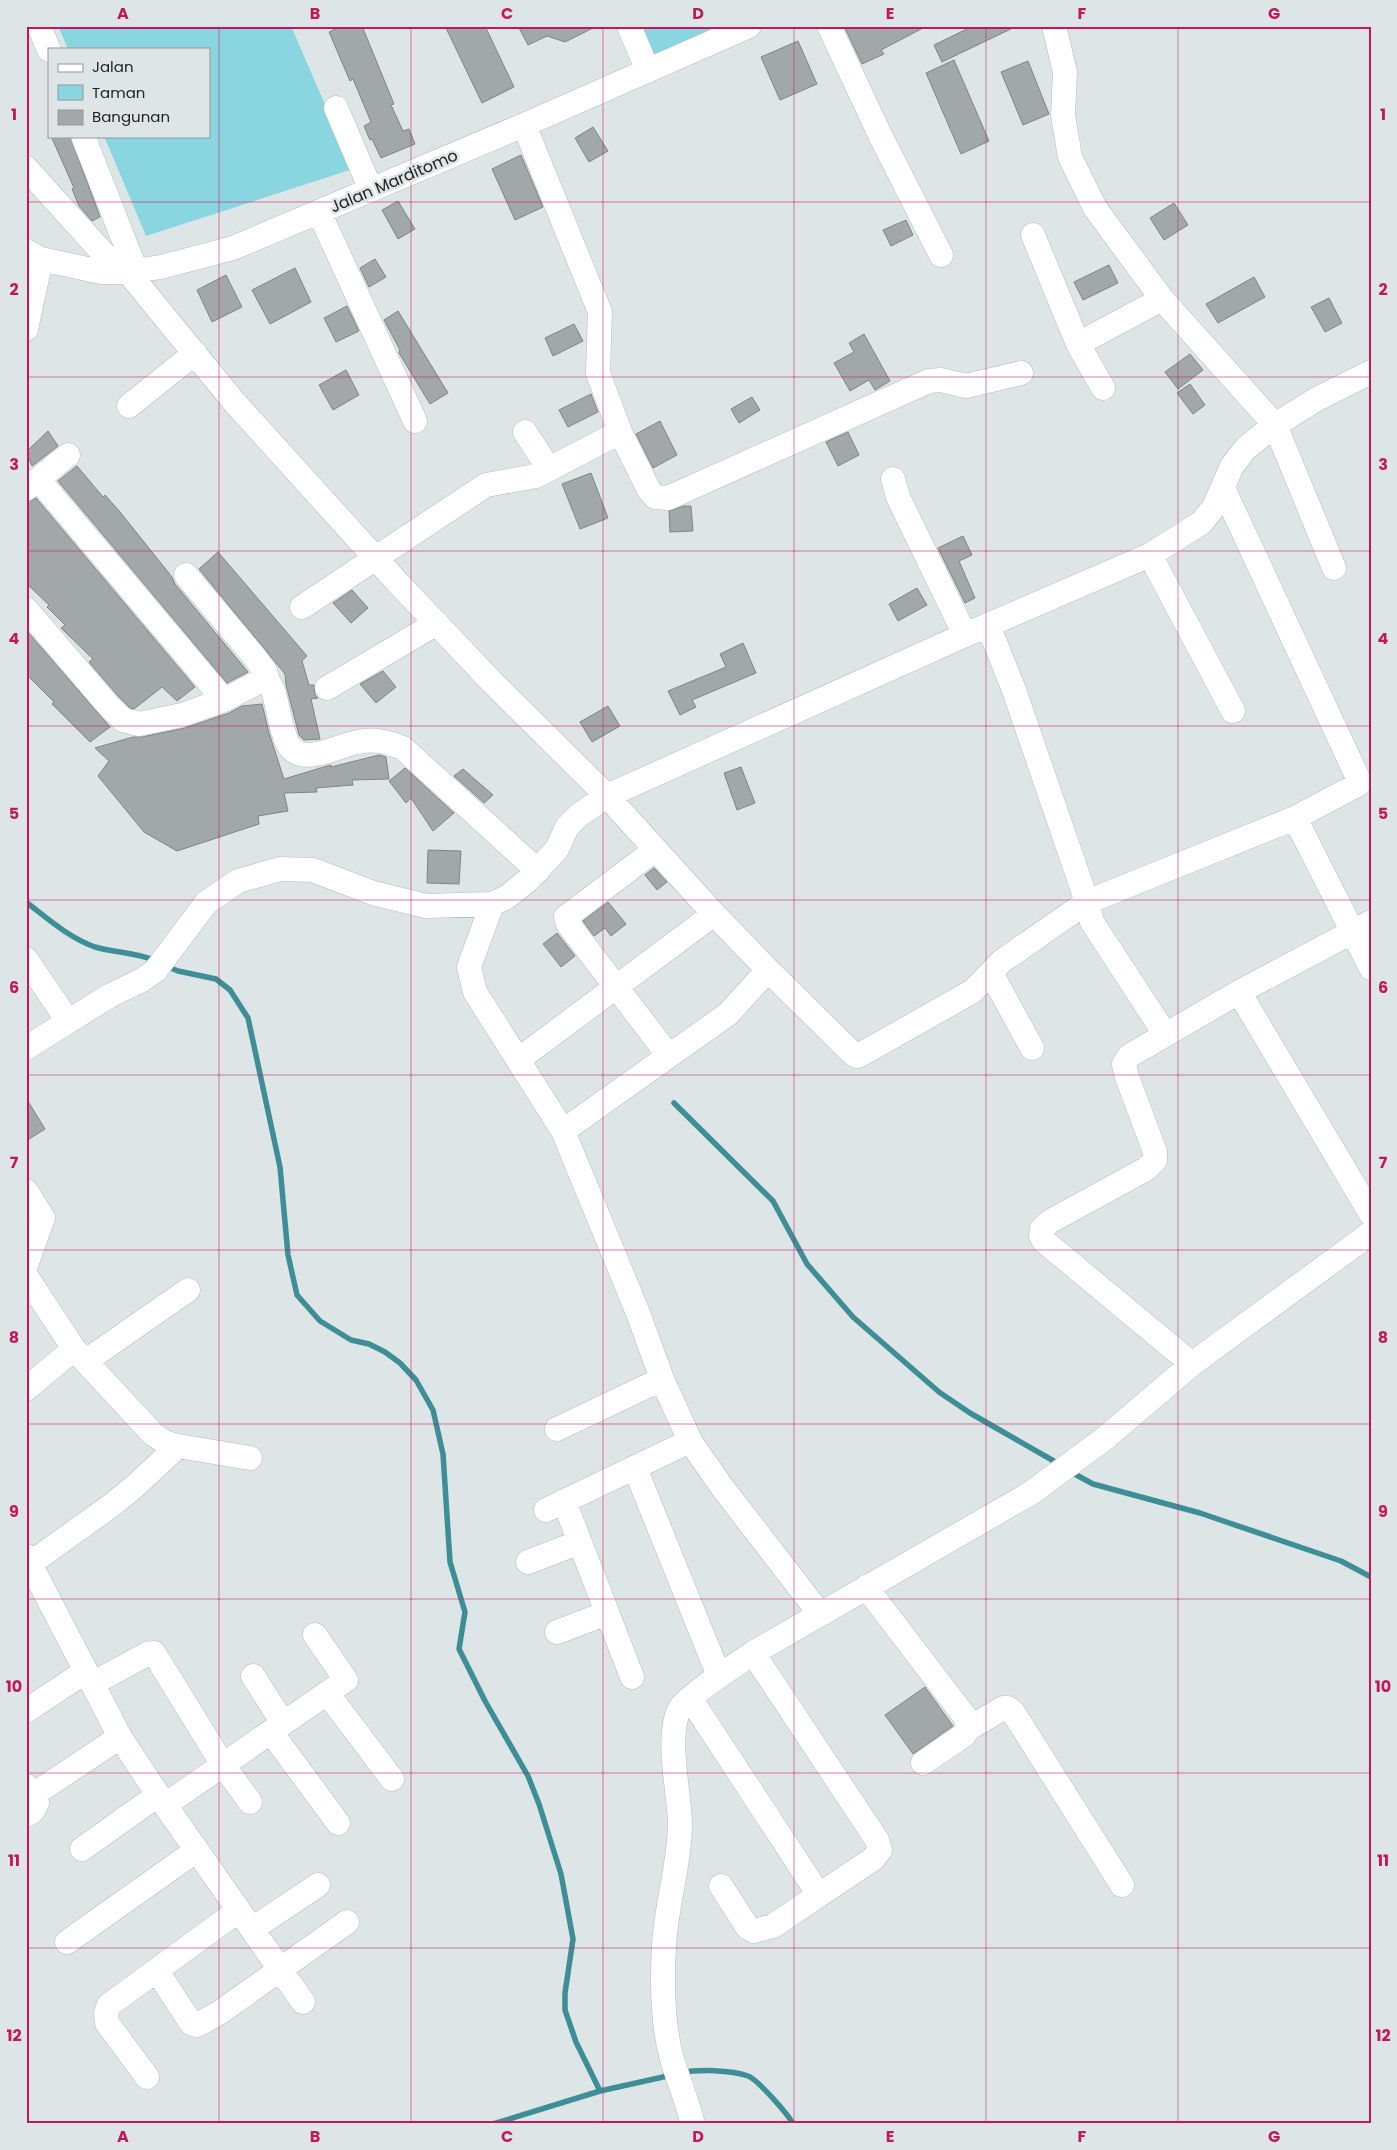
<svg xmlns="http://www.w3.org/2000/svg" width="1397" height="2150" viewBox="0 0 1397 2150" font-family="Poppins,sans-serif">
  <style>
    .green { fill: #8ad6e0 }
    .lines { fill: none; stroke-linecap: round; stroke-linejoin: round }
    .stream { stroke: #3e8e98; stroke-width: 5.5 }
    .building { fill: #a2a8a9; stroke: #7f8586 }
    .minor-casing { stroke: #b4bbbb; stroke-width: 25 }
    .minor { stroke: #fff; stroke-width: 24 }
    .grid { fill: none; stroke: #c2185b; stroke-width: 1; stroke-opacity: 0.55 }
    .labels { text-anchor: middle; dominant-baseline: central; stroke-width: 5; stroke-linejoin: round; paint-order: stroke }
    .street-label { font-size: 16px; fill: #222424; stroke: #dee5e6 }
    .neatline { fill: none; stroke: #c2185b; stroke-width: 2 }
    .grid-label { font-size: 16px; text-anchor: middle; font-weight: bold; fill: #c2185b }
  </style>
  <rect width="100%" height="100%" fill="#dee5e6"/>
  <path class="green" d="M58 26H291L353 169 146 236 104 136H209V49H68Z
    M635 26H720L648 57Z"/>
  <g class="lines">
    <path class="stream" d="M26 902C47 918 69 938 95 947 115 953 136 952 156 961
      M166 966 178 971 216 979 230 990 248 1018 280 1167 288 1255 297 1295 320 1321 351 1340 369 1344 385 1352 400 1363 416 1380 433 1410 443 1454 450 1562 465 1612 459 1649 485 1701 528 1776 539 1804 561 1874 573 1939 565 1993V2010L576 2042 600 2091
      M674 1103 773 1201 807 1264 853 1317 939 1392 970 1413 1059 1464
      M1071 1472 1093 1484 1200 1513 1341 1561 1371 1577
      M681 2073C698 2069 731 2070 748 2076 757 2079 788 2114 793 2124
      M493 2124 600 2091 672 2075"/>
  </g>
  <path class="building" d="M342 26H362L394 104 391 105 403 131 409 129 415 144 381 158 372 139 370 140 364 126 371 122 353 79 350 81 329 32Z
    M445 26H485L514 87 482 103Z
    M518 26H597L565 42 547 36 528 45Z
    M844 26H927L881 50 884 54 862 64Z
    M973 26H1017L942 62 934 45Z
    M798 41 817 84 780 100 761 57Z
    M954 60 989 141 961 154 926 73Z
    M1028 61 1049 114 1023 125 1001 72Z
    M593 127 608 151 589 162 575 138Z
    M51 136H70L100 217 92 221 79 206 72 189 74 188Z
    M521 155 543 207 515 220 492 169Z
    M398 201 415 229 398 239 382 210Z
    M1174 203 1188 225 1164 240 1150 218Z
    M906 220 913 235 891 246 883 230Z
    M375 259 386 277 369 287 360 268Z
    M1109 265 1118 283 1083 300 1074 282Z
    M295 268 311 302 270 324 252 290Z
    M226 275 242 307 212 322 197 290Z
    M1254 277 1265 297 1218 323 1206 304Z
    M1329 298 1342 323 1325 332 1311 307Z
    M347 306 359 331 336 342 324 318Z
    M398 311 448 393 430 404 399 353 400 350 384 320Z
    M574 324 583 341 553 356 545 338Z
    M864 334 890 381 875 390 869 380 850 391 834 363 854 352 849 343Z
    M1190 354 1203 370 1178 389 1165 372Z
    M346 370 359 395 333 410 319 385Z
    M1190 384 1205 405 1193 414 1177 393Z
    M591 394 598 412 568 427 559 410Z
    M752 397 760 410 739 423 731 409Z
    M660 421 677 455 653 468 636 434Z
    M48 431 58 446 32 466 26 452Z
    M848 432 859 455 838 466 826 442Z
    M77 466 103 497 105 495 120 512 172 577 175 584 248 672 227 683 58 481Z
    M591 473 608 518 580 529 562 484Z
    M36 498 195 687 177 701 162 687 134 709 130 708 118 696 89 662 93 659 61 628 65 625 47 607 49 605 26 583V502Z
    M684 506H691L693 531 670 532 669 511Z
    M963 536 972 555 959 561 975 598 965 603 938 548Z
    M218 552 307 656 302 661 309 685H314L315 695 318 698 311 699 320 739 304 740 299 735 286 685 285 674 199 569Z
    M917 588 927 605 898 621 889 604Z
    M352 590 368 608 351 623 333 603Z
    M26 630 110 727 90 742 52 704 54 702 26 674Z
    M743 643 756 673 692 700 696 707 680 715 668 691 726 667 720 654Z
    M383 671 396 687 376 703 360 684Z
    M262 704 269 733 284 779 327 766 331 765V767L379 755 386 757 389 779 352 780 353 785 316 788 317 792 284 793 288 811 258 816 259 824 177 851 144 832 98 776 109 761 95 748 133 737H142L185 728 229 713 242 706Z
    M608 706 620 726 592 742 580 722Z
    M741 767 755 803 737 810 724 773Z
    M405 768 454 813 433 831 411 798 406 803 389 781Z
    M463 769 493 795 484 803 454 776Z
    M428 850 461 851 459 884 427 883Z
    M654 868 667 882 657 890 645 875Z
    M608 902 626 924 611 936 605 928 594 936 583 921Z
    M557 933 575 956 561 967 543 944Z
    M26 1098 45 1129 26 1141Z
    M925 1687 953 1726 913 1754 885 1715Z"/>
  <g class="lines">
    <g class="minor-casing">
      <path id="minor" d="M39 26 49 50
        M629 26 648 71
        M829 26 881 137 941 255
        M1054 26 1065 72 1063 115 1070 157 1095 208 1162 299 1275 425 1334 568
        M336 108 371 190
        M524 125 600 312 598 373 620 432 649 490 655 497 668 498 929 381 941 380 966 386 1021 373
        M83 136 136 271
        M26 168 120 272
        M319 212 415 421
        M1033 235 1078 344
        M26 251 41 259 101 272H128L161 267 233 248 524 125 749 26
        M128 272 235 403 398 583 493 683 607 796 714 914 768 970 728 1014 563 1131
        M26 329 41 259
        M1103 388 1078 344 1162 299
        M129 406 195 353
        M525 432 549 469
        M38 479 224 700
        M893 479 898 497 965 635
        M1223 488 1357 776 1359 784 1295 818 1371 968
        M26 489 68 455
        M1150 555 1233 711
        M186 575 253 655 265 671 269 683
        M302 607 486 485 536 476 620 432
        M26 609 108 705 123 720 139 724 182 715 224 700 264 679 269 683 273 690C278 706 280 727 287 742 299 769 338 745 358 742 375 738 387 742 403 748L538 871
        M988 625 1014 690 1087 902 1295 818
        M327 688 437 623
        M655 850 566 917 568 924 669 1056
        M492 904 469 967 475 992 563 1131 638 1313 662 1379 690 1441 722 1487 820 1614
        M26 959 68 1021
        M768 970 853 1054 858 1056 973 991 1002 961 1087 902 1092 922 1165 1034
        M991 973 1032 1048
        M1239 992 1371 1214
        M26 1048 109 996 142 980 155 971 206 903 238 881 280 869 313 870 373 893 426 906 492 904 507 897 528 880 557 849 567 827 579 815 607 796 965 635 1150 555 1201 523 1214 507 1232 466 1246 448 1275 425 1317 399 1371 372
        M518 1060 714 914
        M26 1191 43 1218 26 1265
        M26 1276 74 1349 26 1389
        M74 1349 153 1434 166 1443 178 1446 250 1458
        M86 1361 188 1290
        M1192 1364 1045 1242 1041 1236 1042 1229 1049 1222 1146 1169 1155 1160V1152L1127 1077 1124 1064 1129 1056 1239 992 1371 922
        M557 1429 662 1379
        M635 1468 719 1676
        M564 1501 632 1677
        M546 1510 690 1441
        M26 1556 120 1737 158 1795 303 2002
        M528 1562 580 1542
        M31 1563 112 1505 134 1487 178 1446
        M866 1587 966 1718 968 1729 964 1735 923 1763
        M557 1632 607 1613
        M253 1676 283 1723
        M92 1684 147 1654 154 1653 223 1765 250 1802
        M327 1693 392 1779
        M690 1698 819 1895 873 1859 880 1850 877 1840 753 1653
        M26 1711 86 1671
        M968 1729 1003 1708H1008L1013 1712 1122 1885
        M271 1732 338 1823
        M26 1786 37 1803 33 1811 26 1815
        M33 1795 120 1737
        M165 1805 346 1680 315 1635
        M82 1849 158 1795
        M721 1886 748 1928 754 1931 773 1926 819 1895
        M252 1929 318 1885
        M67 1942 197 1850
        M157 1971 191 2023 197 2025 219 2013 347 1922
        M147 2077 107 2023 106 2013 109 2005 239 1910
        M693 2124C687 2102 679 2081 672 2059 662 2024 662 1982 664 1946 666 1905 680 1864 680 1822 679 1791 666 1738 679 1710 685 1697 739 1663 753 1653L1031 1493 1104 1439 1192 1364 1371 1233"/>
    </g>
    <use href="#minor" class="minor"/>
  </g>
  <path class="grid" d="M219 26V2124M411 26V2124M603 26V2124M794 26V2124M986 26V2124M1178 26V2124M26 202H1371M26 377H1371M26 551H1371M26 726H1371M26 900H1371M26 1075H1371M26 1250H1371M26 1424H1371M26 1599H1371M26 1773H1371M26 1948H1371"/>
  <g class="labels">
    <g class="street-label">
      <text transform="translate(394 181) rotate(-23)">Jalan Marditomo</text>
    </g>
  </g>
  <rect width="1397" height="2150" fill="none" stroke="#dee5e6" stroke-width="55"/>
  <rect x="48" y="48" width="162" height="90" fill="#dee5e6" stroke="#939898"/>
  <rect x="58" y="64" width="25" height="8" fill="#ffffff" stroke="#939898"/>
  <text x="92" y="72" font-size="15" fill="#222424">Jalan</text>
  <rect x="58" y="85" width="25" height="15" fill="#8ad6e0" stroke="#939898"/>
  <text x="92" y="98" font-size="15" fill="#222424">Taman</text>
  <rect x="58" y="110" width="25" height="15" fill="#a2a8a9" stroke="#939898"/>
  <text x="92" y="122" font-size="15" fill="#222424">Bangunan</text>
  <rect x="28" y="28" width="1342" height="2094" class="neatline"/>
  <g class="grid-label">
    <text x="123" y="19">A</text>
    <text x="315" y="19">B</text>
    <text x="507" y="19">C</text>
    <text x="698" y="19">D</text>
    <text x="890" y="19">E</text>
    <text x="1082" y="19">F</text>
    <text x="1274" y="19">G</text>
    <text x="14" y="120">1</text>
    <text x="1383" y="120">1</text>
    <text x="14" y="295">2</text>
    <text x="1383" y="295">2</text>
    <text x="14" y="470">3</text>
    <text x="1383" y="470">3</text>
    <text x="14" y="644">4</text>
    <text x="1383" y="644">4</text>
    <text x="14" y="819">5</text>
    <text x="1383" y="819">5</text>
    <text x="14" y="993">6</text>
    <text x="1383" y="993">6</text>
    <text x="14" y="1168">7</text>
    <text x="1383" y="1168">7</text>
    <text x="14" y="1343">8</text>
    <text x="1383" y="1343">8</text>
    <text x="14" y="1517">9</text>
    <text x="1383" y="1517">9</text>
    <text x="14" y="1692">10</text>
    <text x="1383" y="1692">10</text>
    <text x="14" y="1866">11</text>
    <text x="1383" y="1866">11</text>
    <text x="14" y="2041">12</text>
    <text x="1383" y="2041">12</text>
    <text x="123" y="2142">A</text>
    <text x="315" y="2142">B</text>
    <text x="507" y="2142">C</text>
    <text x="698" y="2142">D</text>
    <text x="890" y="2142">E</text>
    <text x="1082" y="2142">F</text>
    <text x="1274" y="2142">G</text>
  </g>
</svg>
